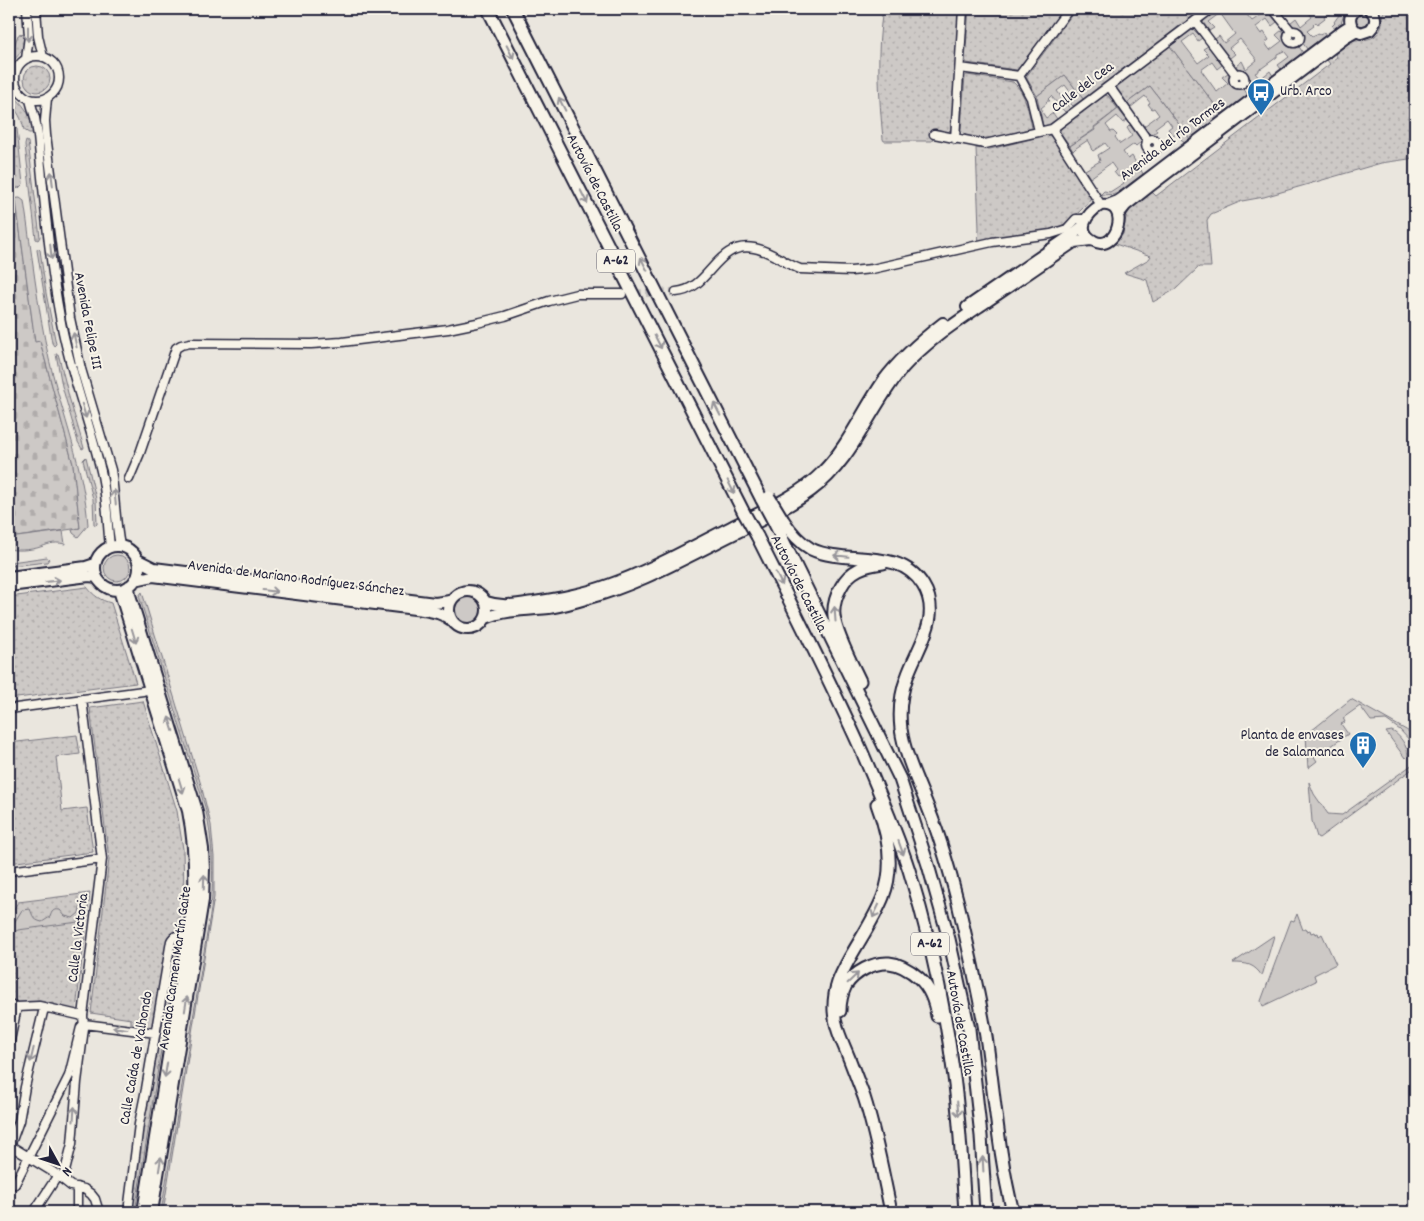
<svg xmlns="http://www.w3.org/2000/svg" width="1424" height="1221" viewBox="0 0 1424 1221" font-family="Dekko,sans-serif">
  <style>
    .grass { fill: url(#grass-dots); stroke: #787680 }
    .cemetery { fill: url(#cemetery-stones); stroke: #787680 }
    .garden { fill: #cdc9c6; stroke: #787680 }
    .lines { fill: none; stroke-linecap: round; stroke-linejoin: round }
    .minor-tunnel { stroke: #c2bfbd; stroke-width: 8; stroke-dasharray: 8 4; stroke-linecap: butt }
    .minor-casing { stroke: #22223b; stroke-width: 11 }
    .major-casing { stroke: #22223b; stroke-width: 14 }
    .highway-casing { stroke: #22223b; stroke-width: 15 }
    .minor { stroke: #f7f3e8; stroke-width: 8 }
    .major { stroke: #f7f3e8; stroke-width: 10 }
    .highway { stroke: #f7f3e8; stroke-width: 11 }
    .highway-bridge-casing { stroke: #22223b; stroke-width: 15; stroke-linecap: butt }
    .highway-bridge { stroke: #f7f3e8; stroke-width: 11 }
    .oneway { stroke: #97959a }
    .labels { text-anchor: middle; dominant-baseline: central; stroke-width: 4; stroke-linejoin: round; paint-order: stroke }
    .shield { fill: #f7f3e8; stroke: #62616f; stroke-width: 1 }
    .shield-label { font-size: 14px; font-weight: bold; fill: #22223b }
    .street-label { font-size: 15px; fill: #22223b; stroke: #f7f3e8 }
    .poi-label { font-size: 15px; fill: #22223b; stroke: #f7f3e8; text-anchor: start }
  </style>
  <defs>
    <pattern id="grass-dots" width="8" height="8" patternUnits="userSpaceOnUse" patternTransform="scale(1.25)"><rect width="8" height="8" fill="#cdc9c6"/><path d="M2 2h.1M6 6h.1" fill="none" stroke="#b0acab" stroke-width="1.8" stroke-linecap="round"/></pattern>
    <pattern id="cemetery-stones" width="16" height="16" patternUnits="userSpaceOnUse" patternTransform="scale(1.25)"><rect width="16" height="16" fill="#cdc9c6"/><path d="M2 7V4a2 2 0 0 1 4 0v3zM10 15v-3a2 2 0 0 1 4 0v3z" fill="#b0acab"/></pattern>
  </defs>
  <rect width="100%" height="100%" fill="#eae6de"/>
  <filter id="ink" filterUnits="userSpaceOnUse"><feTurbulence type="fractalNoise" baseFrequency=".02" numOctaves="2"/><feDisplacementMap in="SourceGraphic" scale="10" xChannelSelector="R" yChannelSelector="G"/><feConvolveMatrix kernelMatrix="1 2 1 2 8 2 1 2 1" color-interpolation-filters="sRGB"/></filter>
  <g filter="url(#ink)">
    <path class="grass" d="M883 9H959L951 129 948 132 935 129 932 141H884L883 139C879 96 876 52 883 9Z
      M969 9H1063L1017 70 967 63 965 60Z
      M1076 9H1202L1083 99 1065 75 1037 96 1026 77Z
      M1386 9H1415V156L1409 159 1381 163 1264 197 1242 201 1211 214 1207 220 1211 267H1199L1176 289 1153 302 1147 280 1124 273 1149 259 1151 256 1115 244 1123 234 1126 217 1130 209 1152 192 1156 196 1330 64 1327 60 1330 57 1333 60 1337 57 1335 54 1353 40C1366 40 1379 40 1382 24 1383 17 1381 14 1386 9Z
      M26 34C25 46 20 57 9 63V53L14 46 18 35Z
      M1170 46 1222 114 1190 139 1150 86 1127 103 1116 90 1117 86Z
      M24 79a13 13 0 1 1 26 0a13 13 0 1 1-26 0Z
      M967 75 1013 82C1026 93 1029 113 1032 128 1016 132 973 147 961 131V129L965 76Z
      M9 93C23 102 32 116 34 133H29L24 130C22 119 18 111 9 103Z
      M1105 95 1108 96 1118 109 1094 127 1095 129 1070 146 1060 132 1061 128Z
      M9 125H13L17 129 23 184 19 188 9 190Z
      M1048 135 1052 137 1091 197C1087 207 1067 223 1058 228L978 243 979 229 976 148 990 149Z
      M26 141 28 142 40 237 38 240 36 239 25 145Z
      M38 248 40 250 46 293 56 344 54 346 52 343 37 250Z
      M56 354H58L59 357 69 397 84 448 82 449 78 442 62 386Z
      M86 457 96 499 97 524 96 525 94 524 93 499 83 460Z
      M87 587C94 596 100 600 111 603L136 683 9 699V597Z
      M142 592 201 785 211 825 214 857V897L163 1212H161L211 909C214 875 213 841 205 807L139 596Z
      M143 701 177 811 183 849 184 893 178 930 174 931 170 934 154 1030 131 1027V1019L91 1013 109 859 90 708Z
      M77 735 80 754 56 757 62 811 87 808 93 852 9 863V743Z
      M90 893 76 1010 41 1001 20 1003 9 1001V917L18 902Z
      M177 942 178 944 135 1212H131L144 1117 163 1020 175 943Z"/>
    <path class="cemetery" d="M16 201 35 341H40L73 464 80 528 9 538V202Z"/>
    <path class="garden" d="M1219 9H1242L1244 11 1249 9 1251 11 1247 15 1252 21 1264 13 1261 9H1266L1277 22 1272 26 1267 19 1256 27 1261 34 1264 32 1269 40 1265 43 1270 50 1282 41 1276 35 1282 30C1288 37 1284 48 1298 45L1303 53 1281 69 1278 65 1289 57 1284 51 1277 54V57L1262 68 1259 69V71L1255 73 1260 79 1270 71 1273 76 1252 91 1246 84C1252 72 1241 73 1236 66L1242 61 1246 69 1257 60 1240 39 1229 48 1235 54 1230 58 1215 39 1219 36 1224 43 1235 34 1220 13 1208 22 1214 28 1209 31 1203 22 1205 19Z
      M1299 9H1346L1341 23 1334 29 1332 26 1335 23 1334 22 1339 15 1335 10 1329 15 1327 13 1324 16 1325 18 1317 24 1316 22 1313 25 1314 26 1307 31 1312 36 1319 33 1320 35 1324 32 1326 35 1307 49 1302 42C1308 29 1296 31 1290 23L1296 18 1301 26 1312 17 1307 10 1302 13Z
      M1354 20a8 8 0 1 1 16 0a8 8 0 1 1-16 0Z
      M1193 29 1202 38 1198 41 1193 34 1182 42 1198 63 1209 55 1203 49 1208 46 1222 65 1217 69 1212 62 1201 70 1217 92 1228 83 1222 77 1228 73C1233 80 1229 90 1243 88L1248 95 1222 114 1170 46Z
      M1065 75 1083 99 1073 106 1070 103 1075 98 1065 85 1057 91 1070 109 1065 112 1051 96 1048 99 1050 101H1047L1046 104 1041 108 1043 111 1042 112 1046 118 1053 113 1057 119 1050 124 1043 126 1037 96Z
      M1150 86 1190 139 1184 143 1177 133 1173 135 1168 129 1172 126 1167 119 1155 128 1157 131 1151 135 1144 126 1159 115 1154 108 1152 109 1148 104 1150 103 1145 96 1130 108 1127 103Z
      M1118 109 1127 120 1123 123 1117 116 1106 125 1111 132 1113 131 1117 135 1115 137 1120 144 1132 136 1127 128 1130 125 1142 141 1136 146 1134 144 1123 152 1128 159 1132 156 1136 163 1133 166 1138 172 1141 170 1143 174 1116 194 1102 195 1101 194 1104 191 1110 192 1124 183 1120 176 1118 177 1114 172 1116 170 1111 163 1090 178 1085 170 1100 161 1098 155 1109 148 1105 143 1093 151 1091 149 1092 147 1088 140 1076 148 1073 151 1070 146 1095 130 1094 128Z
      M20 198 24 201C32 254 37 306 49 359 62 414 84 468 88 525L78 537 73 533 72 530 80 528 73 464 40 341 35 342 16 201 9 202V199Z
      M63 531 65 544C52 541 48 545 37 548 28 550 18 551 9 549V538Z
      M104 568a13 13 0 1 1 26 0a13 13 0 1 1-26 0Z
      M47 557 49 559 47 562 11 566 9 565 11 562Z
      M452 610a15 15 0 1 1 30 0a15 15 0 1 1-30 0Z
      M1351 699 1415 735V767L1319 838 1317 837 1312 821 1309 782 1314 794 1328 814 1342 815 1413 764V744L1400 730 1386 720 1371 721 1360 706 1343 718 1345 722 1341 724 1348 734 1327 749 1328 752 1326 754 1321 747 1312 754 1317 761 1308 768 1306 735Z
      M1392 731C1400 735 1407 746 1408 755L1405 758 1386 732Z
      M82 901H89L86 921 18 930 14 932 9 940V931L22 910 30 909C33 916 33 920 42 922L50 917C52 911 53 909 60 910L65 916 73 918 79 913Z
      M1297 914 1303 930 1306 929 1307 931 1310 930 1311 933 1314 932 1315 934 1318 933 1319 936 1322 934 1336 964 1314 975 1316 981 1263 1006 1261 1001 1291 920 1294 921Z
      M1273 936H1274L1262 976C1254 964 1247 963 1233 963Z"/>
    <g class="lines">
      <path class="minor-tunnel" d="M622 294 676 292"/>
      <g class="minor-casing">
        <path id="minor" d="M36 9 38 36 43 57
          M1273 9 1291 31
          M1195 21 1236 75
          M1288 37a6 6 0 1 1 12 0a6 6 0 1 1-12 0Z
          M15 78a22 22 0 1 1 44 0a22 22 0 1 1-44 0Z
          M26 59 29 36 27 9
          M960 68 1019 76
          M1233.5 79a5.5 5.5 0 1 1 11 0a5.5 5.5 0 1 1-11 0Z
          M1019 76 1069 9
          M1019 76 1031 98 1039 131
          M1109 86 1148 141
          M47 98 45 121 46 135 70 318 81 369 111 470C115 495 115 520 120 546
          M30 100 35 118 38 136C44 196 49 258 60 317 69 369 88 417 100 467 107 493 107 520 110 547
          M1052 129 1101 205
          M934 134 985 144 1052 129 1211 9
          M1146 145a6 6 0 1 1 12 0a6 6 0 1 1-12 0Z
          M955 139 963 9
          M676 292C710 290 715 241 754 248 771 251 784 263 800 269L851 271 872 269 992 242 1051 234 1067 229 1076 219H1085
          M129 479 140 453 176 348 181 345 190 343 311 344 342 342 448 329 477 323 505 316 549 301 577 294H622
          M9 709 143 691 153 688
          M9 871 102 859
          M9 1004 17 1007 39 1006 83 1016
          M9 1045 17 1007
          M9 1145 53 1172 71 1186 84 1189 91 1194 95 1199 99 1212
          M10 1146 19 1121 25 1087 44 1008
          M63 1179 72 1144 77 1082 84 1028 83 1016 102 859 82 699
          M15 1184 69 1076 81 1027 84 1024 156 1033
          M77 1187V1212
          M9 1208 15 1212
          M34 1212 58 1175
          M128 1212 139 1124 146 1089 171 941C175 932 185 937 192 934"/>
      </g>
      <g class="major-casing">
        <path id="major" d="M1354 29C1348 22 1349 14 1357 9
          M1101 205C1132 201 1117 254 1094 241 1074 231 1087 213 1101 205Z
          M1108 205 1118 201 1125 196 1343 30 1351 25
          M1118 215 1126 205 1150 186 1345 38 1357 31 1361 33 1370 30C1377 23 1377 15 1369 9
          M967 307 1076 232 1084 225
          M95 568a22 22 0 1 1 44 0a22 22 0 1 1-44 0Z
          M138 560 154 568 435 603 450 601
          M9 577 86 567 95 564
          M135 580 153 576 423 610C434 612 442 613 451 620
          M9 586 89 576 97 577
          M129 586 130 595 197 811 203 849 204 869 203 900 152 1212
          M119 590 188 811C194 841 195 866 194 896L143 1212
          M449 610a19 19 0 1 1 38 0a19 19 0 1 1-38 0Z
          M486 602C504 608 516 604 534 602 559 598 584 594 608 585 651 570 691 547 731 527 760 512 800 495 822 472 848 446 862 411 883 381 900 358 921 340 943 323
          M486 618C505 610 528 610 549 608 562 606 576 602 589 598 634 586 676 563 718 542 749 526 782 512 811 491 854 460 870 407 903 368 926 342 955 323 983 304 1013 284 1043 263 1074 242L1091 240"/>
      </g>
      <g class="highway-casing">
        <path id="highway" d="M488 9 744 513
          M513 9 762 500
          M783 520C790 531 799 542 811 549 847 566 899 546 923 585 943 617 917 647 907 677 901 693 899 712 901 729 905 757 919 784 929 810 941 840 950 872 958 903 969 950 980 996 987 1043 995 1100 999 1157 1013 1212
          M775 524 900 779 928 865 949 939 969 1029 981 1136 986 1212
          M757 536C793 608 830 680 863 754 879 792 896 830 909 870 930 937 945 1007 954 1077 960 1122 962 1167 965 1212
          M860 681C852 664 836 634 834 616 833 606 836 596 841 587 850 570 865 565 883 563
          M877 804C888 833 895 867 883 897 875 917 863 935 852 954 841 974 833 987 834 1011 835 1028 843 1043 849 1058 854 1071 859 1084 864 1097 876 1134 883 1174 891 1212
          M840 1011C840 1003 842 993 846 985 855 972 873 962 889 963 900 964 911 971 919 978 930 988 935 1003 937 1016"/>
      </g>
      <use href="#minor" class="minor"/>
      <use href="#major" class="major"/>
      <use href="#highway" class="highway"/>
      <g class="highway-bridge-casing">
        <path id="highway-bridge" d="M769 497 783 520
          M762 500 775 524
          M744 513 757 536"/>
      </g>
      <use href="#highway-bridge" class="highway-bridge"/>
    </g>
    <defs><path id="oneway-shaft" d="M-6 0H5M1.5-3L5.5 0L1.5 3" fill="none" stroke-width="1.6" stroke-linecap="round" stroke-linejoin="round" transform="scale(1.25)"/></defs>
    <g class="oneway">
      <use href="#oneway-shaft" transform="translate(28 34) rotate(90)"/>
      <use href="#oneway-shaft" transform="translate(510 52) rotate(63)"/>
      <use href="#oneway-shaft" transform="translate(562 104) rotate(-117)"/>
      <use href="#oneway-shaft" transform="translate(52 179) rotate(-97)"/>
      <use href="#oneway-shaft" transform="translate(584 197) rotate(63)"/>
      <use href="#oneway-shaft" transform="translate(51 252) rotate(84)"/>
      <use href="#oneway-shaft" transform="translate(644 264) rotate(-117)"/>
      <use href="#oneway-shaft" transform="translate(75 340) rotate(-102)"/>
      <use href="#oneway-shaft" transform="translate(658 342) rotate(63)"/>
      <use href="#oneway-shaft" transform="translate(717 409) rotate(-117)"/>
      <use href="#oneway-shaft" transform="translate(84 411) rotate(73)"/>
      <use href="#oneway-shaft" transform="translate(731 487) rotate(63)"/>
      <use href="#oneway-shaft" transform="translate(115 497) rotate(-96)"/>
      <use href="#oneway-shaft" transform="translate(841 556) rotate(-174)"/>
      <use href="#oneway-shaft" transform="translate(779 579) rotate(63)"/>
      <use href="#oneway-shaft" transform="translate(53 581) rotate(-7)"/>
      <use href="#oneway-shaft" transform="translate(270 591) rotate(7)"/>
      <use href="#oneway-shaft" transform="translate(835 614) rotate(-94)"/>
      <use href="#oneway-shaft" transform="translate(134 636) rotate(73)"/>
      <use href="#oneway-shaft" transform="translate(171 724) rotate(-108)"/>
      <use href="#oneway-shaft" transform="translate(181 786) rotate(73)"/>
      <use href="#oneway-shaft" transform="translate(901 848) rotate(70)"/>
      <use href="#oneway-shaft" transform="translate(204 882) rotate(-88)"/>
      <use href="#oneway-shaft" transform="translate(876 911) rotate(115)"/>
      <use href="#oneway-shaft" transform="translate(853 978) rotate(-44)"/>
      <use href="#oneway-shaft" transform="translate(186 1004) rotate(-81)"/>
      <use href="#oneway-shaft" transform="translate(120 1028) rotate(-173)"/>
      <use href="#oneway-shaft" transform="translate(32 1055) rotate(103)"/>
      <use href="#oneway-shaft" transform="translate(166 1070) rotate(99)"/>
      <use href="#oneway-shaft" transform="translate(958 1109) rotate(84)"/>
      <use href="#oneway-shaft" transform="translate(74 1114) rotate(-86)"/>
      <use href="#oneway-shaft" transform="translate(160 1164) rotate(-81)"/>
      <use href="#oneway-shaft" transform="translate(983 1164) rotate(-93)"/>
    </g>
  </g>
  <defs>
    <g id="bus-pin" transform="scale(1.4375)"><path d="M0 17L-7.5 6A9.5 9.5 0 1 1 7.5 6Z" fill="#1f6fb2" stroke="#f7f3e8"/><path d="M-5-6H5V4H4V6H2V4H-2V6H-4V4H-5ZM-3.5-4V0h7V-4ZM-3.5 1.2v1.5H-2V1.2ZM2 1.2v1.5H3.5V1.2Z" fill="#fff"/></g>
    <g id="building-pin" transform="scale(1.4375)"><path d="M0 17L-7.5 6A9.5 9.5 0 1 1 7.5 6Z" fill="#1f6fb2" stroke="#f7f3e8"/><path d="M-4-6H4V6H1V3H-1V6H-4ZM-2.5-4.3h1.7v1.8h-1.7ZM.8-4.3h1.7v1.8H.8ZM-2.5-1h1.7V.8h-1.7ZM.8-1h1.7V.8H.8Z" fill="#fff"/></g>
  </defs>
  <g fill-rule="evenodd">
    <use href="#bus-pin" x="1261" y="92"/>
    <use href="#building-pin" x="1363" y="745"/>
  </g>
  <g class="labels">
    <g class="shield">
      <rect x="597" y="249.5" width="38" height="23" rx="4"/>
      <rect x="911" y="932.5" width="38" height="23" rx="4"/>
    </g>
    <g class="shield-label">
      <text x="616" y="261">A-62</text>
      <text x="930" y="944">A-62</text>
    </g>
    <g class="street-label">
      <text transform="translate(1083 88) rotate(-37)">Calle del Cea</text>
      <text transform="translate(1173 140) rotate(-37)">Avenida del río Tormes</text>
      <text transform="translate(594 183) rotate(63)">Autovía de Castilla</text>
      <text transform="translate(87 321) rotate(79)">Avenida Felipe III</text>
      <text transform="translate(296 579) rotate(7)">Avenida de Mariano Rodríguez Sánchez</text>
      <text transform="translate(798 584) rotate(63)">Autovía de Castilla</text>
      <text transform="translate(79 938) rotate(-83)">Calle la Victoria</text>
      <text transform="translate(176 968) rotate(-82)">Avenida Carmen Martín Gaite</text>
      <text transform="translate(959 1023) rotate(80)">Autovía de Castilla</text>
      <text transform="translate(137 1058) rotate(-80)">Calle Caída de Valhondo</text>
    </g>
    <g class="poi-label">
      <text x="1280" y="92">Urb. Arco</text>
      <text x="1344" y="736" text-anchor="end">Planta de envases<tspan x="1344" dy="17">de Salamanca</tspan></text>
    </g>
  </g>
  <rect width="1424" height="1221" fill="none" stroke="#f7f3e8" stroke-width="30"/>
  <rect x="15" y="15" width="1394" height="1191" fill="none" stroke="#22223b" stroke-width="2" filter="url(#ink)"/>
  <g transform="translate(58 1164) rotate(130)" stroke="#f7f3e8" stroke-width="4" paint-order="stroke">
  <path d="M0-4L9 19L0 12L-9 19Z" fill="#22223b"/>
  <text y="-8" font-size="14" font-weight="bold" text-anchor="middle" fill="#22223b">N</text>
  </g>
</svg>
